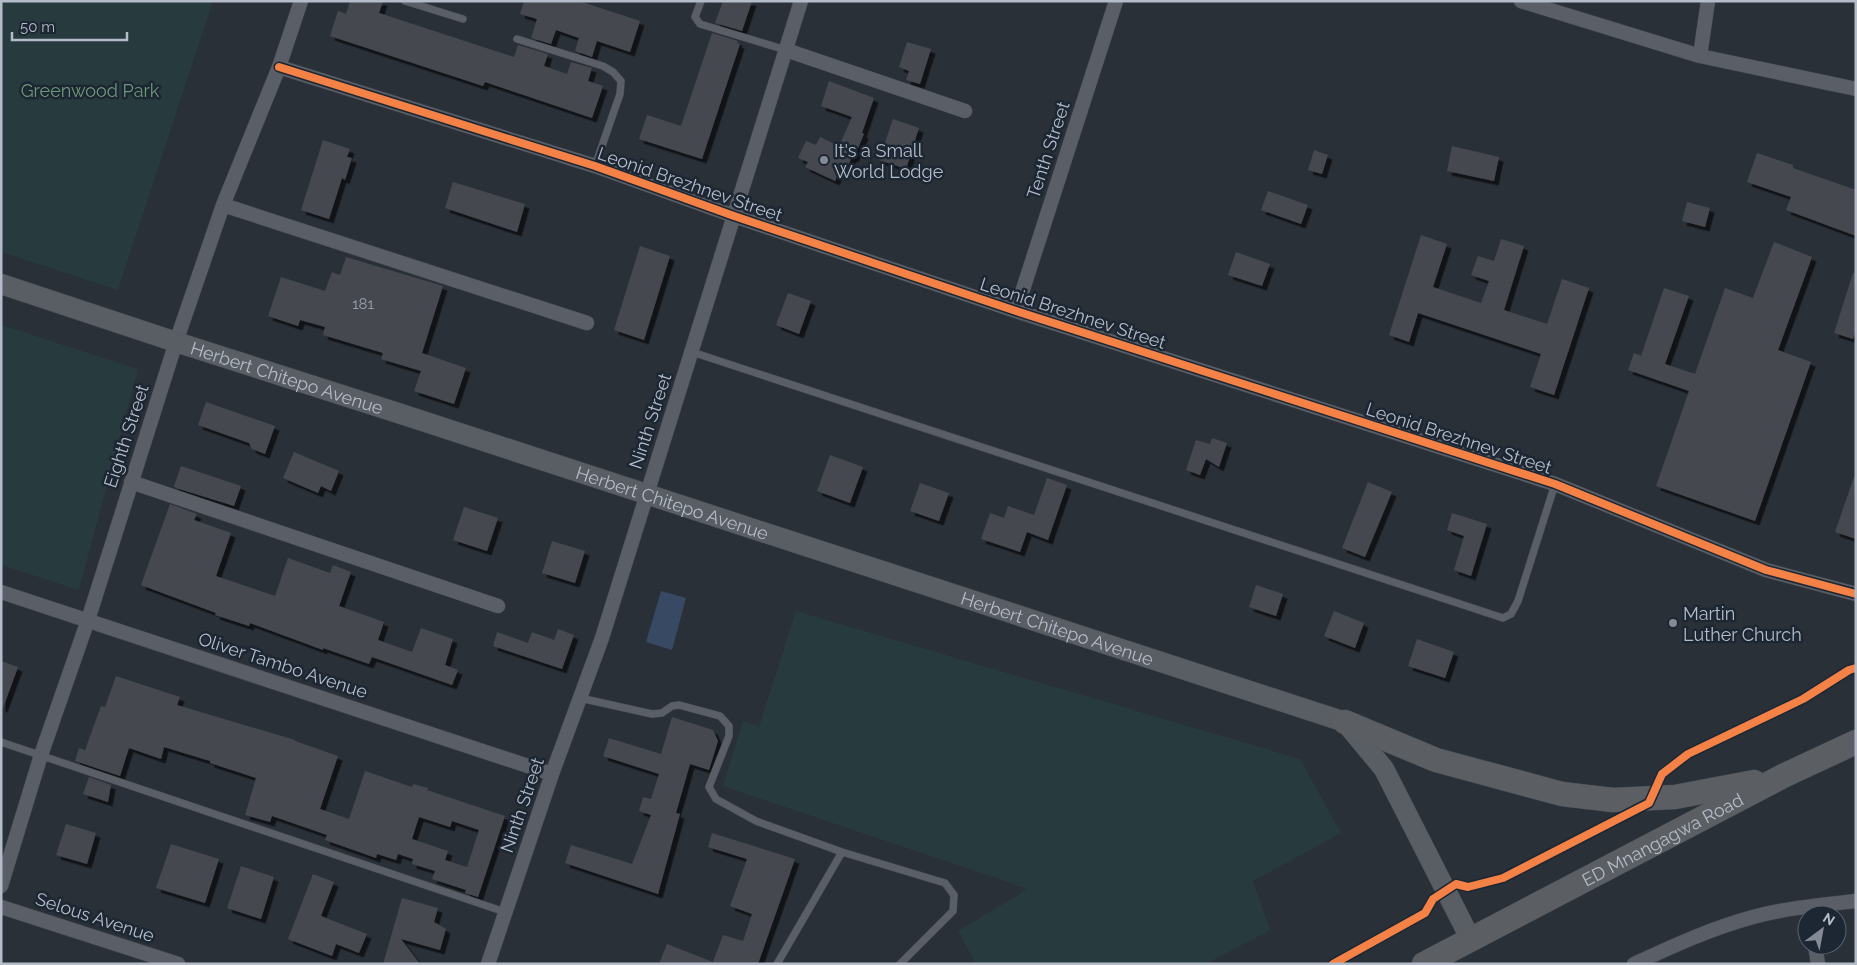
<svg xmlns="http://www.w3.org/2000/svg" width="1857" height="965" viewBox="0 0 1857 965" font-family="Raleway,sans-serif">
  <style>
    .green { fill: #273a3e }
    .water { fill: #384963 }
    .building { fill: #444950; fill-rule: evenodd; filter: url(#shadow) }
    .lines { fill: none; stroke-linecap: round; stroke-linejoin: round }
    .service-casing { stroke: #484c53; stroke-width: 8 }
    .minor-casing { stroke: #484c53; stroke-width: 15 }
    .secondary-casing { stroke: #484c53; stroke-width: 21 }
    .trunk-casing { stroke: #474c53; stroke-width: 25 }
    .service { stroke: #5a5e66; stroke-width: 7 }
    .minor { stroke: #5a5e66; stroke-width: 14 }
    .secondary { stroke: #595d64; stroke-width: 20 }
    .trunk { stroke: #5b5f64; stroke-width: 24 }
    .cycleway-casing { stroke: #1d2633; stroke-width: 11 }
    .cycleway { stroke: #f48246; stroke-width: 8 }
    .poi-dot { fill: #848b96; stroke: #1d2633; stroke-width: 2 }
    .labels { text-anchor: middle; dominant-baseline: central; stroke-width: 5; stroke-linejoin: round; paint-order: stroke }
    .number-label { font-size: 15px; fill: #989fab }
    .park-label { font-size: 18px; fill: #6b9a76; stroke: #1d2633 }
    .poi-label { font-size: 18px; fill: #b4bcc9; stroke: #1d2633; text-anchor: start }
    .street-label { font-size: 18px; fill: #b4bcc9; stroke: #1d2633 }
  </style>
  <defs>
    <filter id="shadow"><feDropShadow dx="4.5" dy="4.5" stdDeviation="0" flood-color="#0009"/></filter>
  </defs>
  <rect width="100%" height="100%" fill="#2a3038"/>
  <path class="green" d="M1 1H213L118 290 1 252Z
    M1 325 138 369 79 590 1 565Z
    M796 611 1300 759 1341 833 1253 881 1270 930 1206 964H976L958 931 1028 889 723 786 743 721 759 727Z"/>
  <path class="water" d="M661 591 686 598 672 650 646 642Z"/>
  <path class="building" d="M350 1H383L379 13 514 57 518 45 548 54 544 66 567 74 571 62 592 68 588 81 603 86 592 118 485 82 483 86 330 36 338 11 346 14Z
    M524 1H579L640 21 630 52 597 41 592 57 575 51 579 38 556 30 551 44 531 38 537 19 520 14Z
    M723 1H752L742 31 715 23Z
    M712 33 738 41 737 43 740 44 702 159 639 139 647 115 681 126Z
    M907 42 931 49 920 84 906 80 909 71 899 67Z
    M829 81 874 98 862 133 864 134 854 158 852 157 845 172 840 170 835 181 805 167 808 162 798 158 806 141 816 145 820 137 839 146 852 117 821 106Z
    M893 119 919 128 906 169 879 160Z
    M323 140 350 149 347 157 352 158 345 180 342 178 329 219 301 210Z
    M1452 146 1499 157 1494 181 1447 171Z
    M1314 150 1328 155 1322 174 1308 170Z
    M1757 153 1793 165V168L1856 190V236L1786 210 1791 197 1747 182Z
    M453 182 525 204 517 232 445 208Z
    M1268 191 1308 205 1301 224 1261 210Z
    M1687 202 1710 208 1705 227 1682 221Z
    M1421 235 1447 244 1433 287 1481 303 1489 281 1471 275 1478 256 1494 261 1501 239 1524 246 1504 310 1547 324 1562 279 1589 288 1554 395 1530 387 1541 354 1418 313 1409 342 1389 335Z
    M1774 242 1812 257 1778 350 1811 362 1755 521 1656 486 1689 391 1628 370 1634 353 1641 356 1664 288 1689 296 1665 364 1695 374 1725 288 1753 298Z
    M640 246 670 256 644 340 614 330Z
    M1236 252 1270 264 1262 286 1228 275Z
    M346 257 443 286 422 353 466 368 454 404 414 391 421 371 381 359 383 353 323 335 325 327 300 320 298 326 268 316 281 277 325 291 332 272 340 275Z
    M1853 273 1856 274V331L1853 339 1834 333Z
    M788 293 811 301 799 334 776 325Z
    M206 402 275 426 265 454 252 449 249 443 198 425Z
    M1212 438 1227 443 1219 467 1206 459 1200 475 1186 470 1196 440 1210 444Z
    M294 452 339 471 331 491 321 486 318 493 283 478Z
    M830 455 863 467 850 503 817 491Z
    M181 466 241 486 234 506 176 488 174 486Z
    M1854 477H1856V539L1835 532Z
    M1047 478 1067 485 1048 540 1027 532 1020 552 981 539 990 513 1004 518 1008 506 1034 515Z
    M1368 482 1392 492 1365 557 1342 548Z
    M920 483 949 493 939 521 910 511Z
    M170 504 197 514 194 520 231 533 216 576 275 596 288 558 330 573 333 565 351 572 339 606 384 622 378 640 412 652 421 628 453 639 445 665 458 670 452 685 372 657 369 664 323 648V650L250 623 249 626 215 615 216 613 141 585Z
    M464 507 498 518 487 551 453 540Z
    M1452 513 1487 524 1471 576 1454 570 1464 536 1447 530Z
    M552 541 585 551 575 583 542 573Z
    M1256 585 1283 594 1276 616 1249 607Z
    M1334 611 1364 623 1355 648 1324 636Z
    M558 629 574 635 562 669 493 646 497 632 528 643 532 632 554 640Z
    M1417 639 1454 652 1445 678 1408 666Z
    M1 661 18 667 3 708 1 707Z
    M116 676 180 697 177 705 295 740V741L338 756 320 809 349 819 365 771 412 787 413 784 428 788 427 790 505 816 478 897 465 893 466 890 432 879 435 871 412 864 413 859 398 854 396 860 377 854 376 858 325 840 327 835 272 816 270 822 245 815 256 778 210 763V761L164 747 161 759 129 748 120 776 75 761 79 748 85 750 101 706 105 707ZM419 817 450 827 452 821 479 830 467 867 445 860 448 851 412 839Z
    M672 717 713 730 718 741 709 770 690 764 676 813 680 814 658 894 565 863 571 845 632 864 651 815 639 811 643 797 651 799 659 774 603 756 609 738 661 754Z
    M89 777 111 785 108 802 83 794Z
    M66 824 96 833 87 864 56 855Z
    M712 833 795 859 758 964H659L667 944 713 962 723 935 743 941 752 914 730 906 747 859 708 847Z
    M171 844 219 859 205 903 156 888Z
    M241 866 274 877 261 919 227 908Z
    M313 874 334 882 321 916 367 934 359 953 336 944 332 956 288 939Z
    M402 898 438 908 434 922 446 929 440 950 401 939 420 964H383Z"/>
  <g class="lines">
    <g class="service-casing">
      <path id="service" d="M405 1 463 19
        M701 1 695 17 700 24 786 50
        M517 39 603 66 613 72 621 81 620 94 595 166
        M692 352 1503 618 1511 614 1518 601 1555 484
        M580 698 652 714 662 713 672 706 679 705 720 716 729 726V736L709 787 716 799 756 821 842 852 945 883 954 895 953 911 900 964
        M1 742 505 912
        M777 964 842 852"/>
    </g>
    <g class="minor-casing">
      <path id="minor" d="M1521 1 1700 56 1856 89
        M786 50 965 111
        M1700 56 1708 1
        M279 67 595 166 734 216 1016 311 1555 484 1766 570 1856 594
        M223 205 587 323
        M1016 311 1116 1
        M131 482 498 606
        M1 592 552 774
        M1 886 41 755 88 620 176 342 223 205 279 67 301 1
        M1 907 178 964
        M1815 945 1818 964
        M488 964 552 774 602 638 801 1
        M1634 964C1673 946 1712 928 1753 917 1786 908 1821 905 1856 901"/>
    </g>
    <g class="secondary-casing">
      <g id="secondary">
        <path id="s1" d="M1 284 176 342 398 413 1345 722 1384 769 1471 940"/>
      </g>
    </g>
    <g class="trunk-casing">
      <g id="trunk">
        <path d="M1345 722 1436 760 1562 794 1613 800 1675 797 1754 782"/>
        <path id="s2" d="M1424 964 1785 775 1856 742"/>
      </g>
    </g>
    <use href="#service" class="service"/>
    <use href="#minor" class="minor"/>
    <use href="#secondary" class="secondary"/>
    <use href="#trunk" class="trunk"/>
    <g class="cycleway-casing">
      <path id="cycleway" d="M279 67 595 166 734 216 1016 311 1555 484 1766 570 1856 594
        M1333 964 1425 913 1433 899 1456 884 1468 887 1503 878 1649 803 1662 774 1688 754 1803 699 1849 670 1856 668"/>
    </g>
    <use href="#cycleway" class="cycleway"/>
  </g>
  <g class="poi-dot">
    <circle cx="824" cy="160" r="5"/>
    <circle cx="1673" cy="623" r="5"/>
  </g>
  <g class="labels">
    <g class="number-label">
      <text x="363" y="304">181</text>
    </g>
    <g class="park-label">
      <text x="90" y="90">Greenwood Park</text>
    </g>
    <g class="poi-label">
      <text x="834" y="150">It's a Small<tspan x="834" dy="21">World Lodge</tspan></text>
      <text x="1683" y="613">Martin<tspan x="1683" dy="21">Luther Church</tspan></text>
    </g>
    <g class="street-label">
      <text transform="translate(1048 150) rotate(-72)">Tenth Street</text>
      <text transform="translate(690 184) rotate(19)">Leonid Brezhnev Street</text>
      <text transform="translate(1073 313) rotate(18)">Leonid Brezhnev Street</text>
      <text stroke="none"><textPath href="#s1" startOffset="301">Herbert Chitepo Avenue</textPath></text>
      <text transform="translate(650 421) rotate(-72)">Ninth Street</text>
      <text transform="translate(126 436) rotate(-72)">Eighth Street</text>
      <text transform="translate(1459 438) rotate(18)">Leonid Brezhnev Street</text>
      <text stroke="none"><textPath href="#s1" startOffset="706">Herbert Chitepo Avenue</textPath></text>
      <text stroke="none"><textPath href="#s1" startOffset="1111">Herbert Chitepo Avenue</textPath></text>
      <text transform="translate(283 665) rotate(18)">Oliver Tambo Avenue</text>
      <text transform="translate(522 805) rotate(-71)">Ninth Street</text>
      <text stroke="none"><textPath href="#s2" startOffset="269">ED Mnangagwa Road</textPath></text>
      <text transform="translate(95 917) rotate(18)">Selous Avenue</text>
    </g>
  </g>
  <rect width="1857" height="965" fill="none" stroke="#b4bcc9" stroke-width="5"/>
  <g transform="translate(1822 930) rotate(32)"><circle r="24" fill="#1d2633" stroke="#59626f"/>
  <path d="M0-4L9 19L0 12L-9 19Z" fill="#848b96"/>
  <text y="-8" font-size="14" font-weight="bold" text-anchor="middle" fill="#b4bcc9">N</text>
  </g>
  <path d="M12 32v8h115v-8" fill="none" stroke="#b4bcc9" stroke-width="2.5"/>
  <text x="20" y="32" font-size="15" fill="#b4bcc9" stroke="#1d2633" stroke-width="4" paint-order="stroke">50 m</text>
</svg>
